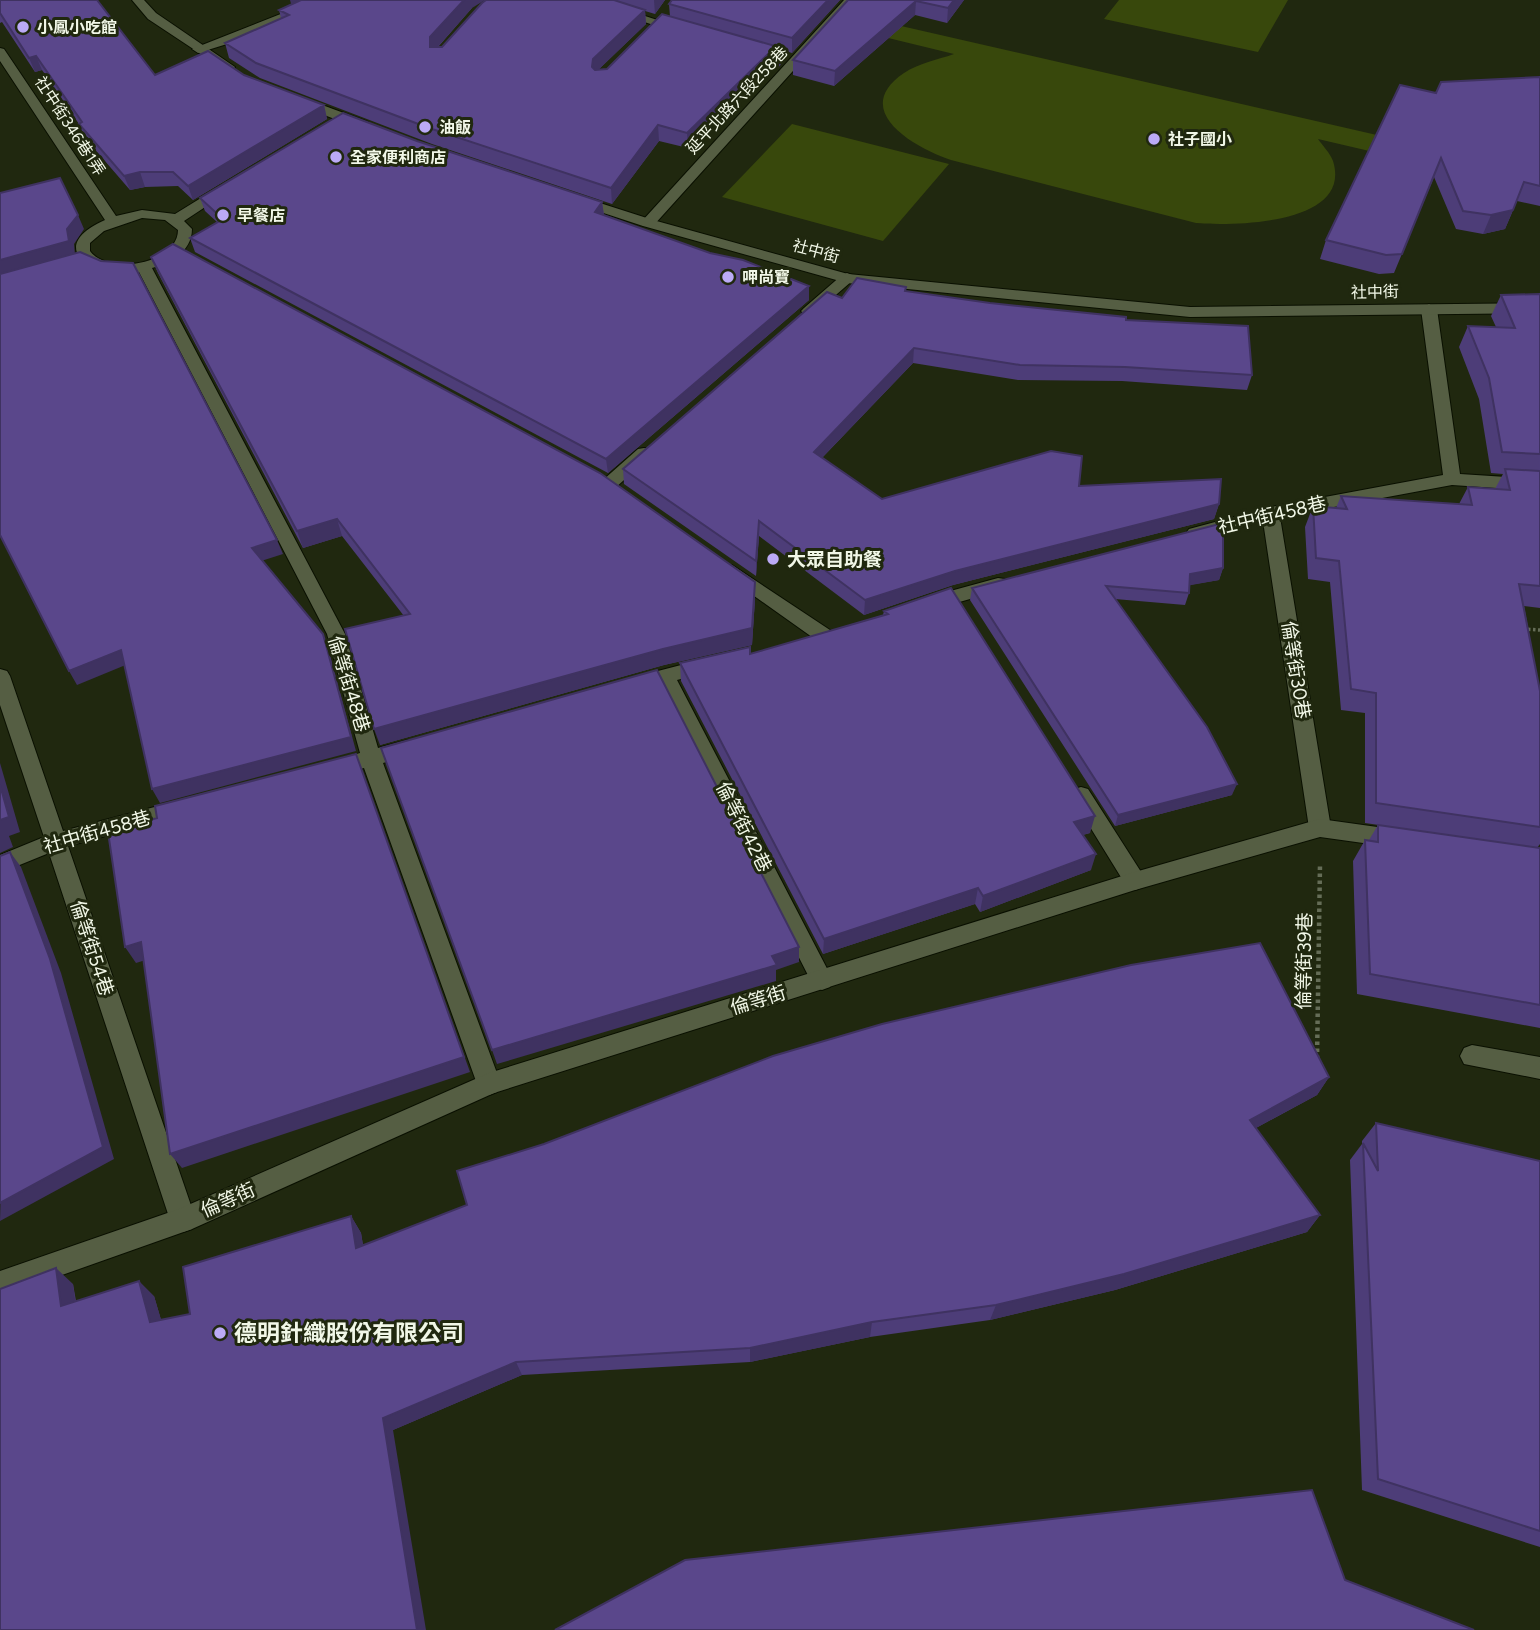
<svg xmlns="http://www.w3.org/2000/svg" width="1540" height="1630" viewBox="0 0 1540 1630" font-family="Figtree,'Noto Sans TC',sans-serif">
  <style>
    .green { fill: #38480c }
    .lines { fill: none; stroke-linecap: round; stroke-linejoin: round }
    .lane-casing { stroke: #0a1000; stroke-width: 2 }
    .street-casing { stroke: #0a1000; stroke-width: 2 }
    .path-far1 { stroke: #656d57; stroke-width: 3.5; stroke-dasharray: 2.5 2.5; stroke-linecap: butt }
    .path { stroke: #656d57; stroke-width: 4.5; stroke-dasharray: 3.5 3.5; stroke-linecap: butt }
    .lane { fill: #555e43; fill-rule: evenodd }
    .street { fill: #555e43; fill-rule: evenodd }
    .wall { fill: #4d3d78 }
    .shaded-wall { fill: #3f3261 }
    .building { fill: #5a478b; stroke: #3f3261; stroke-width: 2 }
    .poi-dot { fill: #bbaaf6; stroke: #20280f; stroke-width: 2.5 }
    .labels { text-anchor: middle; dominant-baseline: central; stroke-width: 6; stroke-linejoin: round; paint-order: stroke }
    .far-poi-label { font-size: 16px; font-weight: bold; fill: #f1f7e7; stroke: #20280f; text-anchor: start }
    .far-street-label { font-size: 16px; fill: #f1f7e7; stroke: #20280f }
    .street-label { font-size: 19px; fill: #f1f7e7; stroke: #20280f }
    .poi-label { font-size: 19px; font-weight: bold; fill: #f1f7e7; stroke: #20280f; text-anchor: start }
    .near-poi-label { font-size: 23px; font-weight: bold; fill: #f1f7e7; stroke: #20280f; text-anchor: start }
  </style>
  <rect width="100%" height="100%" fill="#20280f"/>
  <path class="green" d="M1119 0H1288L1258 52 1104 19Z
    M853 15 1403 141 1395 157 1318 139C1323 146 1330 153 1333 161 1353 225 1232 226 1196 223L951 160C917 149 848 111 904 73 919 63 937 60 954 54L843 27Z
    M792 124 949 164 883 241 722 197Z"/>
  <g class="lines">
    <g class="lane-casing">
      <path id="lane" d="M316 0H332L240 40 198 53 192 49Z
        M577 0H596L688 30 678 33Z
        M844 0H857L653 226H643L641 223 643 220Z
        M0 48 4 49 116 216 142 210 175 214 222 185 227 184 234 188 184 221 192 229C192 251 171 263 152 268L345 634 378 748 408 740 415 742 418 748 415 754 383 763 501 1084 497 1092 489 1095 481 1092 477 1084 364 768 331 777 324 775 321 769 324 763 360 753 327 634 139 272C95 280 42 248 105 220L0 61ZM142 218 165 220 178 230C178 264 108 276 90 251V243L104 231Z
        M847 273 852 275 855 278 852 281 814 314H804L801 311 804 308 842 275Z
        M1429 304 1437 309 1460 474 1540 479V491L1452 485 1280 517 1331 828 1327 834 1320 837 1313 834 1309 828 1263 521 1195 539 1186 533 1189 529 1271 507 1443 475 1421 309Z
        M644 448 650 449 652 453 650 457 615 488H603L600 484 603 480 638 449Z
        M732 565 833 632 836 637 833 642H819L726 576 723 571 726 566Z
        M998 578 1005 579 1007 584 1005 589 928 611 921 609 919 604 921 599Z
        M708 658 715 660 718 665 715 670 677 680 833 980 830 987 822 990 814 987 660 685 634 691 627 689 624 684 627 679Z
        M0 669 7 671 10 676 63 831 185 799 192 801 195 807 192 813 185 815 68 846 196 1220 192 1229 183 1232 174 1229 170 1220 49 853 0 873V855L44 837 0 705Z
        M1081 787 1088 789 1143 875 1146 881 1143 887 1135 890 1127 887 1074 801 1071 795 1074 789Z
        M1472 1045 1540 1057V1079L1464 1064 1460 1056 1464 1048Z"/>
    </g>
    <g class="street-casing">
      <path id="street" d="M132 0H144L156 13 235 67 233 70H225L148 19Z
        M298 96 368 122 370 125 363 129 358 128 293 103V97Z
        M575 195 653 220 848 274 1190 307 1540 303V313L1190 317 847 283 643 226 570 202V196Z
        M1320 819 1399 830 1407 833 1410 839 1407 845 1399 848 1320 837 1135 890 494 1093 192 1229 0 1297V1271L179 1209 489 1073 1135 872Z"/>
    </g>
    <path class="path-far1" d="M1523 629 1540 630"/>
    <path class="path" d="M1317 1059 1320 865"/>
    <use href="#lane" class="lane"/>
    <use href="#street" class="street"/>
  </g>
  <path class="wall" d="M0 0 155 75H244L324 105 327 119 193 200 178 186 145 187 130 190 85 138 79 124 42 70 35 72 2 22 0 23Z
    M486 0H665L655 14 645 11 646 24 599 69H607L670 17 669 4 840 0 792 53 782 50V63L776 70 769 68 688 148 659 141 612 204 432 144 260 78 229 58 225 43 281 18 279 10 472 8 438 47H442Z
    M848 0H964L947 23 915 15 834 86 793 75V60Z
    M1540 77V206L1517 201 1505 229 1483 234 1456 229 1434 177 1394 273 1379 274 1320 259 1326 240 1436 93Z
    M417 141 602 202 604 215 710 253 809 300 608 473 195 252 190 238 217 222 205 211 200 198Z
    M151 257 755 599 752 645 664 665 380 745 404 616 342 536 303 548 158 273Z
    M905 291 990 303 1126 320 1252 375 1247 390 1122 381 1018 380 913 363 822 458 882 499 1079 486 1219 504 1214 519 953 585 864 615 759 536 756 576 624 484 623 469 842 298Z
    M1540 294V608L1524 606 1540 691V844L1537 848H1540V1028L1357 994 1353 861 1365 840H1369L1378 825 1518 845 1365 823V713L1341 710 1330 582 1308 579 1305 527 1313 506 1336 508 1341 496 1459 504 1468 487 1495 489 1503 474 1491 473 1479 399 1459 347 1468 326 1496 327 1491 316 1501 295Z
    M1223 568 1219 580 1189 585V593L1185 605 1115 599 1232 795 1115 826 970 600 972 588Z
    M951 588 1090 833 1083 835 1091 870 980 912 975 904 823 954 681 681 680 663 750 654 883 615 884 611Z
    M1329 1077 1317 1095 1256 1128 1320 1215 1307 1232 1115 1290 990 1320 870 1337 750 1362 522 1375 393 1430 0 1630 73 1284 76 1301 154 1296 161 1320 190 1314 351 1216 361 1233 363 1245Z
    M1376 1123 1540 1161V1547L1362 1490 1350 1160 1362 1144V1141Z"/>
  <path class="shaded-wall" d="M290 0H309L292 7Z
    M464 0H485L472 8 433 52 430 47V37Z
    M654 0H665L655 14Z
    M828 0H840L792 53V38Z
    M954 0H964L947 23 948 8Z
    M916 1 915 15 834 86 835 71Z
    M645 10 646 24 594 74 592 67 593 59Z
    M782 48V63L776 70V55Z
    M769 53V68L688 148 687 133Z
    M36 56 42 70 35 72 29 58Z
    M324 105 327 119 193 200 188 186Z
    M658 125 659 141 612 204 611 188Z
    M140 172 145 187 130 190 124 176Z
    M602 202 604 216 595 212Z
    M1513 210 1505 229 1483 234 1491 215Z
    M78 215 84 229 74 244 75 255 0 276V260Z
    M809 286V300L608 473 606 459Z
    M914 348 913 363 813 467 814 452Z
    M1219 504 1214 519 953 585 864 615 865 600 955 571Z
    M337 519 342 536 303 548 297 531Z
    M759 521V536L756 576V561Z
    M277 540 283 554 258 562 252 548Z
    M1223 568 1219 580 1186 586 1190 574Z
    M755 582V599L752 645 664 665 380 745 374 729Z
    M323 634 328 648 356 751 160 803 152 789Z
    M121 650 128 664 77 685 69 671Z
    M0 763 20 832 9 836 13 847 0 853Z
    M362 771 470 1072 182 1168 170 1154Z
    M1237 784 1232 795 1115 826 1118 815Z
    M1095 816 1090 833 1070 838 1074 822Z
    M10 852 21 867 61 973 114 1159 0 1221Z
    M1096 854 1091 870 980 912 983 896Z
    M978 888 975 904 823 954 824 939Z
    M141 942 152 958 136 963 125 947Z
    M799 947V962L776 970V981L497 1064 492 1050Z
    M1329 1077 1317 1095 1239 1137 1250 1120Z
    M1320 1215 1307 1232 1115 1290 990 1320 996 1305Z
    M351 1216 361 1233 366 1264 356 1248Z
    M56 1268 73 1284 78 1321 61 1306Z
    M139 1281 154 1296 166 1336 150 1322Z
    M872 1322 870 1337 750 1362V1348Z
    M516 1362 522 1375 393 1430 426 1630H417L383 1418Z"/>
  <path class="building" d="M0 0H97L155 75 208 51 244 75 324 105 188 186 173 172H140L124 176 79 124 82 122 36 56 29 58 0 13Z
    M301 0H464L430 37V47H442L482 3 486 0H614L645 10 593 59 592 67 595 70 607 69 662 14 782 48 776 55 769 53 687 133 658 125 611 188 429 128 256 63 225 43 289 15 279 10Z
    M672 0H828L792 38 669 4Z
    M848 0H954L948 8 916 1 835 71 793 60Z
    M1540 77V186L1524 182 1513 210 1491 215 1463 211 1441 158 1402 254 1386 255 1326 240 1400 85 1436 93 1441 82Z
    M343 113 417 141 602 202 595 212 710 253 743 260 809 286 606 459 190 238 223 219 200 198Z
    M60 178 78 215 67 229 69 241 0 260V193Z
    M173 244 600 473 755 582 752 628 663 649 374 729 345 629 410 614 337 519 297 531 151 257Z
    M80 252 101 261 133 263 277 540 252 548 323 634 351 737 152 789 121 650 69 671 0 535V274Z
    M857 278 906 287 905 291 990 303 1126 317V320L1248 326 1252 375 1125 367 1020 365 914 348 814 452 882 499 1051 451 1082 456 1079 486 1221 479 1219 504 955 571 865 600 759 521 756 561 623 469 827 292 842 298Z
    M1540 294V454L1502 452 1489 378 1468 326 1515 328 1501 295Z
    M1505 469 1540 471V586L1519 584 1540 691V827L1376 803V693L1351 689 1339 561 1316 558 1313 506 1347 509 1341 496 1472 505 1468 487 1510 490Z
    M1223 523V568L1190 574 1189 593 1106 586 1207 727 1237 784 1118 815 972 588Z
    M951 588 1095 816 1074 822 1096 854 983 896 978 888 824 939 680 663 750 647V654L888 614 884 611Z
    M657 670 799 947 772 956 777 965 492 1050 381 748Z
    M356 754 464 1057 170 1154 141 942 125 947 108 832 157 818 155 806Z
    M0 785 9 817 0 820Z
    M1378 825 1540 848V1005L1370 974 1365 840 1378 842Z
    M10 852 50 959 103 1147 0 1203V856Z
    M1260 943 1329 1077 1250 1120 1320 1215 1124 1274 996 1305 872 1322 750 1348 516 1362 383 1418 417 1630H0V1289L56 1268 61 1306 139 1281 150 1322 190 1314 183 1267 351 1216 356 1248 467 1205 457 1171 544 1144 773 1056 882 1024 1131 965Z
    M1376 1123 1540 1161V1531L1378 1479 1363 1143 1378 1171Z
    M1312 1490 1345 1580 1474 1630H555L685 1560Z"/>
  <g class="poi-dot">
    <circle cx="23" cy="27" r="7"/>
    <circle cx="425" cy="127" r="7"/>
    <circle cx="1154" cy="139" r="7"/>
    <circle cx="336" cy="157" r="7"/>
    <circle cx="223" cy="215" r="7"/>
    <circle cx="728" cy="277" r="7"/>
    <circle cx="773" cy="559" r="7"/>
    <circle cx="220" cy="1333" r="7"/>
  </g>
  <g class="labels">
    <g class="far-poi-label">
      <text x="37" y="27">小鳳小吃館</text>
      <text x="439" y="127">油飯</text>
      <text x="1168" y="139">社子國小</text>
      <text x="350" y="157">全家便利商店</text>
      <text x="237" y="215">早餐店</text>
      <text x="742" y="277">呷尚寶</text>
    </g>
    <g class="far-street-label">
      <text transform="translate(737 100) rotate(-47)">延平北路六段258巷</text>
      <text transform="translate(70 126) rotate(57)">社中街346巷1弄</text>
      <text transform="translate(816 251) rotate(15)">社中街</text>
      <text transform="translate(1375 292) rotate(-1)">社中街</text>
    </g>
    <g class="street-label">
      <text transform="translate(1272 515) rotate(-13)">社中街458巷</text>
      <text transform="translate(1296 670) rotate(81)">倫等街30巷</text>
      <text transform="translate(349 684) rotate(73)">倫等街48巷</text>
      <text transform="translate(744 827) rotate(63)">倫等街42巷</text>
      <text transform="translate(97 832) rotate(-16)">社中街458巷</text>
      <text transform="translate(92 948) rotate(72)">倫等街54巷</text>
      <text transform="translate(1304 961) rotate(-89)">倫等街39巷</text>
      <text transform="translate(758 1000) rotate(-17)">倫等街</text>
      <text transform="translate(228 1200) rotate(-24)">倫等街</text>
    </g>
    <g class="poi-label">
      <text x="787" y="559">大眾自助餐</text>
    </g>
    <g class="near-poi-label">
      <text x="234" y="1333">德明針織股份有限公司</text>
    </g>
  </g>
</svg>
